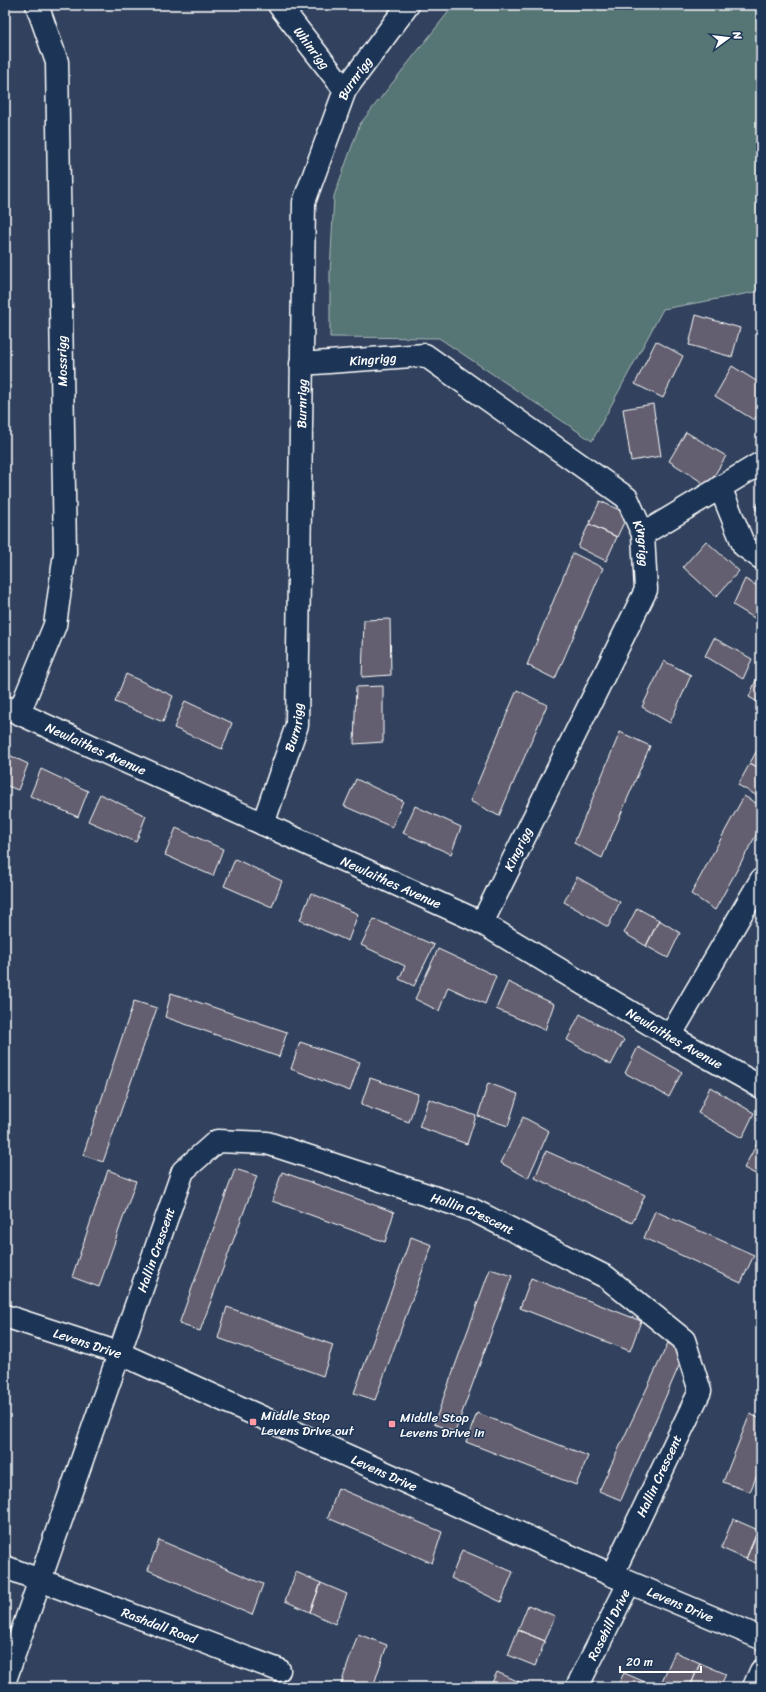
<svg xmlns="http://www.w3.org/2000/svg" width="766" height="1692" viewBox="0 0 766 1692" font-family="Sriracha,sans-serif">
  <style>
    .green { fill: #567574; stroke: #aababa }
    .building { fill: #635f70; stroke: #fff }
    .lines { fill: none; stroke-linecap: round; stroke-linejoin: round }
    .minor-casing { stroke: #fff; stroke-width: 25 }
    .minor { stroke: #1d3557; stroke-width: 22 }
    .poi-dot { fill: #ff9aa2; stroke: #1d3557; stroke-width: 1.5 }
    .labels { text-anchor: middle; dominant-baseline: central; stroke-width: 3; stroke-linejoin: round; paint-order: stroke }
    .street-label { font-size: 13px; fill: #fff; stroke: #1d3557 }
    .poi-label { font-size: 13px; fill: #fff; stroke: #1d3557; text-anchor: start }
  </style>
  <rect width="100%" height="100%" fill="#32425e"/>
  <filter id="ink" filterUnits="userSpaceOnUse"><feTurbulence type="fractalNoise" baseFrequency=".025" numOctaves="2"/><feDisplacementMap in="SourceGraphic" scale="8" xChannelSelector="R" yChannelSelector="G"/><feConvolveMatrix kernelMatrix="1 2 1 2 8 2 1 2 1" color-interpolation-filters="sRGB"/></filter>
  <g filter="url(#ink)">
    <path class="green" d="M454 5H761V291L663 309 592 441 439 338 330 337V273L334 196 360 124Z"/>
    <path class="building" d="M696 315 740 328 732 357 689 345Z
      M656 341 683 356 663 398 635 384Z
      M732 366 761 384V409L754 420 715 396Z
      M653 404 661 456 631 461 623 409Z
      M686 432 726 456 708 486 669 461Z
      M761 498V513L755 509Z
      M600 501 628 514 617 537 589 524Z
      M589 524 617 537 606 561 578 547Z
      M706 541 739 571 716 597 683 567Z
      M573 553 603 568 555 679 527 665Z
      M745 579 761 588V622L733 605Z
      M390 619 391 675 362 677 364 620Z
      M714 638 752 659 743 679 705 656Z
      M664 661 691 675 670 723 642 707Z
      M126 674 173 696 163 722 115 702Z
      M758 675 761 677V704L749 697Z
      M383 686V742L354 744 356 687Z
      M517 690 547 705 499 816 470 801Z
      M185 701 232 723 222 749 174 728Z
      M620 732 650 746 602 858 574 843Z
      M761 743V769L750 763Z
      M5 753 28 764 18 790 5 785Z
      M750 763 761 769V798L738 785Z
      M41 769 88 791 78 817 30 796Z
      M356 779 403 801 392 827 344 806Z
      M100 794 146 816 136 842 88 821Z
      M744 796 761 806V826L715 910 691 894Z
      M415 806 461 827 451 854 403 833Z
      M176 828 223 849 213 876 165 855Z
      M235 859 282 881 272 907 224 886Z
      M577 877 620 902 608 927 564 902Z
      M311 893 358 914 348 941 300 920Z
      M637 908 659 920 646 946 624 933Z
      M374 919 434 945 414 986 399 979 405 966 361 945Z
      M659 920 680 933 668 958 646 946Z
      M438 949 496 976 485 1004 448 987 439 1011 415 999Z
      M508 982 554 1004 545 1030 496 1009Z
      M171 993 287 1032 279 1057 165 1017Z
      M134 1001 157 1008 103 1162 83 1155Z
      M580 1014 624 1040 611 1065 567 1040Z
      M300 1042 360 1062 350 1091 291 1069Z
      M638 1047 682 1072 669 1097 625 1073Z
      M370 1078 418 1094 409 1122 361 1105Z
      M488 1083 518 1094 508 1126 478 1116Z
      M710 1087 754 1113 742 1138 698 1113Z
      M429 1099 476 1116 467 1144 419 1127Z
      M523 1117 549 1131 528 1178 501 1163Z
      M761 1136V1177L744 1168Z
      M546 1151 645 1195 632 1223 535 1178Z
      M235 1169 257 1176 200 1331 179 1324Z
      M108 1170 136 1181 99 1287 72 1277Z
      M282 1172 394 1212 385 1242 272 1201Z
      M655 1211 754 1255 741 1283 644 1238Z
      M411 1237 432 1245 375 1400 354 1393Z
      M490 1269 512 1276 455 1432 434 1424Z
      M531 1278 641 1321 630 1351 520 1308Z
      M227 1307 333 1345 323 1376 218 1338Z
      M668 1343 685 1352 621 1500 599 1491Z
      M477 1413 588 1456 576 1485 466 1442Z
      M750 1414 761 1419V1465L750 1492 723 1482Z
      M338 1488 442 1532 432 1563 328 1518Z
      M733 1519 758 1530 746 1559 721 1548Z
      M758 1530 761 1531V1565L746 1559Z
      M159 1540 263 1584 252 1615 148 1570Z
      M462 1550 513 1572 501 1602 451 1578Z
      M296 1572 321 1583 310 1612 285 1601Z
      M321 1583 347 1594 335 1624 310 1612Z
      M528 1605 555 1616 545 1641 518 1630Z
      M518 1630 545 1641 535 1666 508 1655Z
      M358 1634 387 1645 373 1687H340Z
      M675 1652 700 1663 690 1687H676L662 1681Z
      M700 1663 726 1674 720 1687H690Z
      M497 1672 526 1685V1687H490Z
      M624 1673 652 1685 651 1687H617Z"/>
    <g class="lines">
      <g class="minor-casing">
        <g id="minor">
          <path id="s1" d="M279 5 345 90"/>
          <path id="s2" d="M301 364 425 355 627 498 643 534 646 590 482 923"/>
          <path d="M720 487 744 546 761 558"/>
          <path d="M643 534 761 463"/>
          <path id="s3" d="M5 707 482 923 670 1036 761 1087"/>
          <path d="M19 713 55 625 65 553 57 62 37 5"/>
          <path id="s4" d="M263 824 297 725 304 202 345 90 408 5"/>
          <path d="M670 1036 761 880"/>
          <path id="s5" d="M5 1316 119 1353 612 1575 761 1638"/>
          <path id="s6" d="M5 1567 279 1670"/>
          <path id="s7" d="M5 1680 183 1171 217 1141 267 1143 473 1210 606 1277 684 1340 700 1391 612 1575"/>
          <path id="s8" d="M577 1687 629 1583"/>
          <path d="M754 1687 761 1671"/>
        </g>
      </g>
      <use href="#minor" class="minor"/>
    </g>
  </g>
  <g class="poi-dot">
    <rect x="249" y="1418" width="8" height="8" rx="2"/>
    <rect x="388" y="1420" width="8" height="8" rx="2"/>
  </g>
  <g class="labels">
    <g class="street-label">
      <text stroke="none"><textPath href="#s1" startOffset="54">Whinrigg</textPath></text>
      <text stroke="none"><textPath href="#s4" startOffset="762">Burnrigg</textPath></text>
      <text stroke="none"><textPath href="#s2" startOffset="72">Kingrigg</textPath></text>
      <text transform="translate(62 361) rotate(-91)">Mossrigg</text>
      <text stroke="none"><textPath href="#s4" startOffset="426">Burnrigg</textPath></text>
      <text stroke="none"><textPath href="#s2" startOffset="420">Kingrigg</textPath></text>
      <text stroke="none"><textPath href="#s4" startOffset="102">Burnrigg</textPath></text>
      <text stroke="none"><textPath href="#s3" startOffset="100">Newlaithes Avenue</textPath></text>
      <text transform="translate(518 849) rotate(-64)">Kingrigg</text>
      <text stroke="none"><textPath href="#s3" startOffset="424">Newlaithes Avenue</textPath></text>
      <text stroke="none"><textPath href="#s3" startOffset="748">Newlaithes Avenue</textPath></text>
      <text stroke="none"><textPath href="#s7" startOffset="852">Hallin Crescent</textPath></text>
      <text stroke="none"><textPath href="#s7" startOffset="456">Hallin Crescent</textPath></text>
      <text stroke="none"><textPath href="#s5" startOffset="87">Levens Drive</textPath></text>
      <text stroke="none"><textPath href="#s5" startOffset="411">Levens Drive</textPath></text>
      <text transform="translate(659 1476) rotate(-65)">Hallin Crescent</text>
      <text stroke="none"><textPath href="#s5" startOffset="735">Levens Drive</textPath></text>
      <text stroke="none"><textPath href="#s8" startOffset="70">Rosehill Drive</textPath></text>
      <text stroke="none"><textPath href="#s6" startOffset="165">Rashdall Road</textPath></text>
    </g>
    <g class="poi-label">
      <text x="261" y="1415">Middle Stop<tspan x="261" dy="15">Levens Drive out</tspan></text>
      <text x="400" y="1417">Middle Stop<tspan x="400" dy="15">Levens Drive in</tspan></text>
    </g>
  </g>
  <rect width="766" height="1692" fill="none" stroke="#1d3557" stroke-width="20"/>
  <rect x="10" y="10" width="746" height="1672" fill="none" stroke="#fff" stroke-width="1.5" filter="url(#ink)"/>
  <g transform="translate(728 38) rotate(75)" stroke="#1d3557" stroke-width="3" paint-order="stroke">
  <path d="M0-3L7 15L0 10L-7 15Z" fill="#ffffff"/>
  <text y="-6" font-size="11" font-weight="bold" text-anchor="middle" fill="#ffffff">N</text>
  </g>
  <path d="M620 1666v6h81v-6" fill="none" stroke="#ffffff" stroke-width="2"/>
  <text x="626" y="1666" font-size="12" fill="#ffffff" stroke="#1d3557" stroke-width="3" paint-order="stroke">20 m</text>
</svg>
